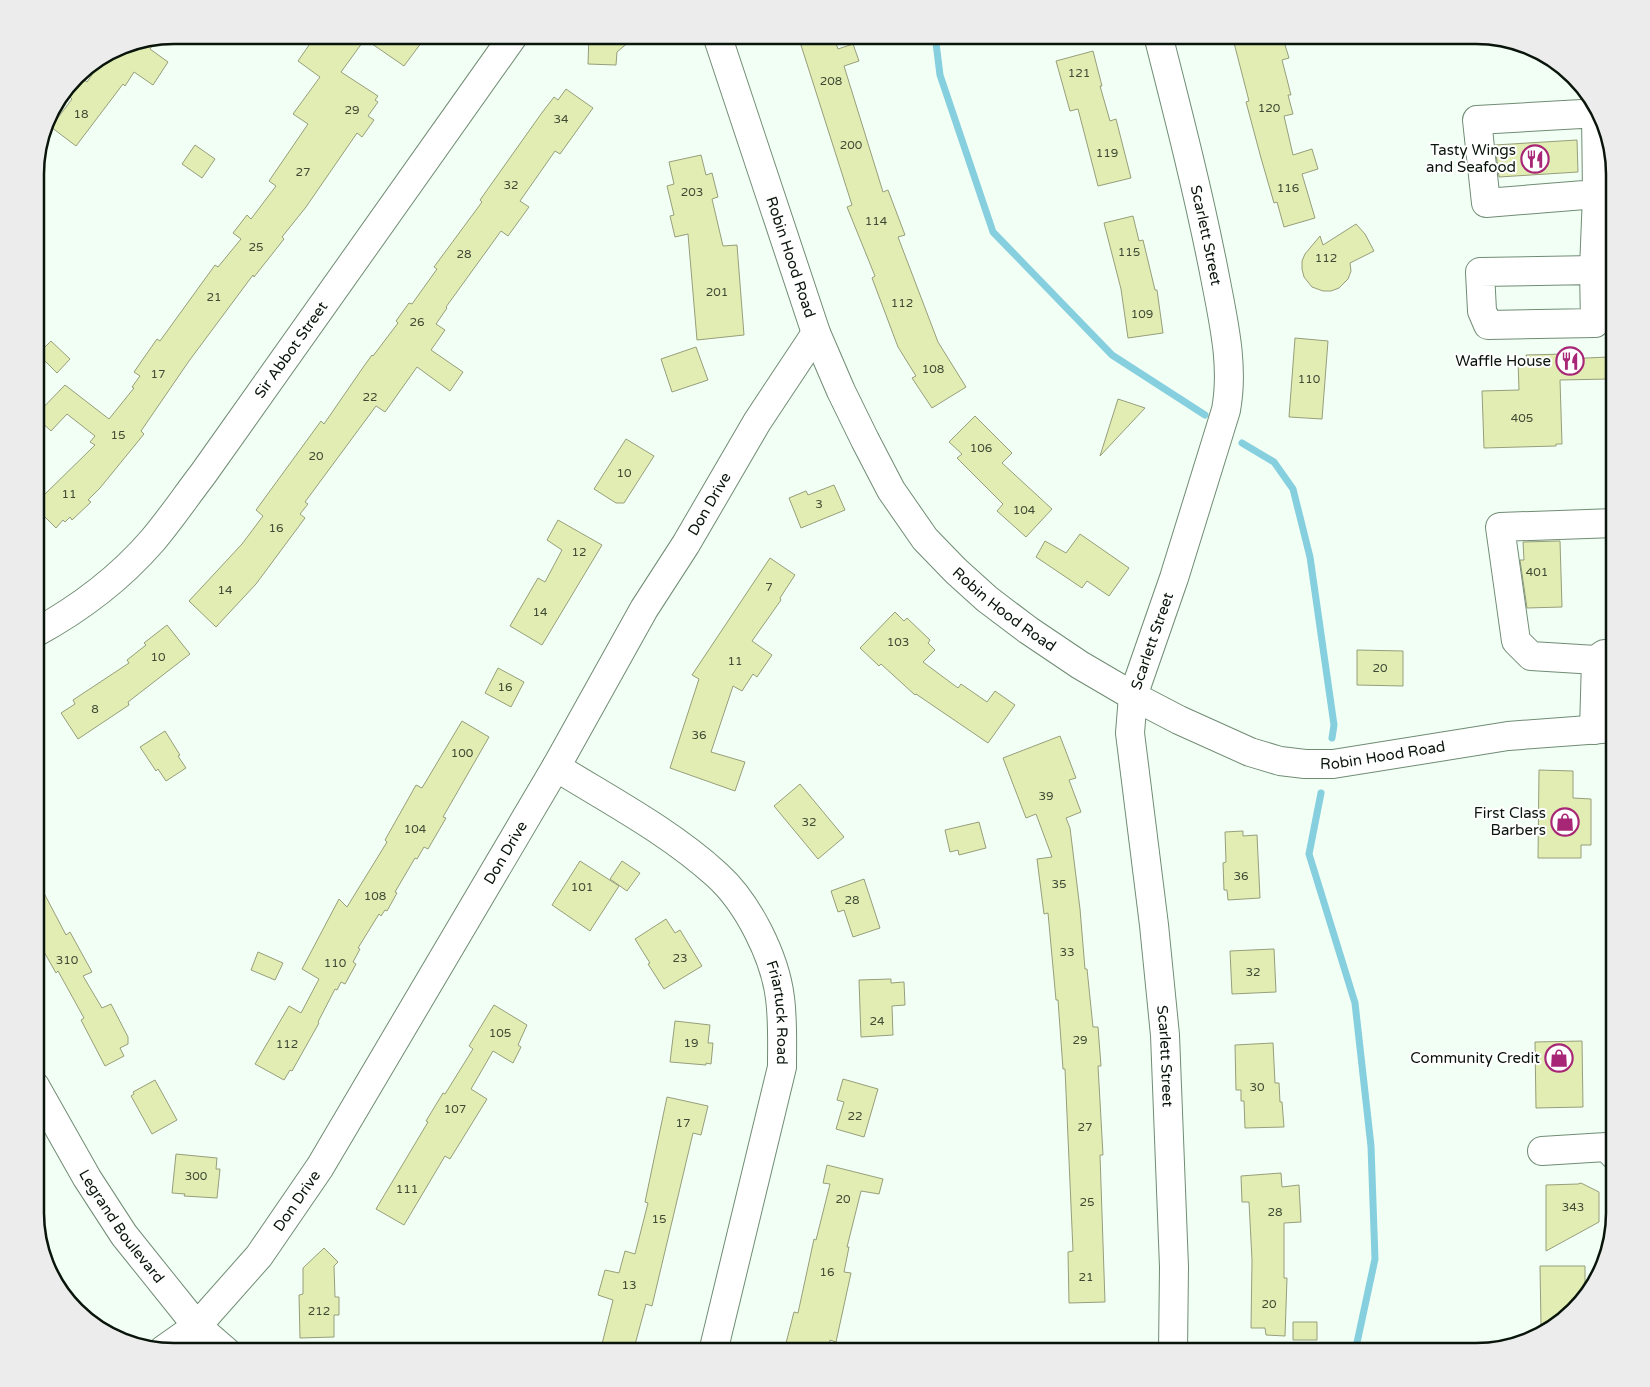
<svg xmlns="http://www.w3.org/2000/svg" width="1650" height="1387" viewBox="0 0 1650 1387" font-family="'Varela Round',sans-serif">
  <style>
    .lines { fill: none; stroke-linecap: round; stroke-linejoin: round }
    .stream { stroke: #86cfdf; stroke-width: 7 }
    .building { fill: #e2edb3; stroke: #979e7b }
    .minor-casing { stroke: #708c74; stroke-width: 30 }
    .minor { stroke: #fff; stroke-width: 28 }
    .labels { text-anchor: middle; dominant-baseline: central; stroke-width: 4; stroke-linejoin: round; paint-order: stroke }
    .number-label { font-size: 12px; fill: #3f4a35 }
    .poi-label { font-size: 15px; fill: #09140b; stroke: #fff; text-anchor: end }
    .street-label { font-size: 15px; fill: #09140b; stroke: #fff }
    .rim { fill: none; stroke: #09140b; stroke-width: 2.5 }
  </style>
  <rect width="100%" height="100%" fill="#f2fff4"/>
  <g class="lines">
    <path class="stream" d="M935 35 940 75 993 232 1112 355 1205 415
      M1242 443 1274 462 1293 489 1310 557 1334 725 1332 738
      M1321 793 1309 854 1355 1003 1371 1146 1375 1259 1355 1352"/>
  </g>
  <path class="building" d="M316 35H427L404 66 365 39 341 72 378 96 375 100 378 102 368 116 374 120 362 137 357 133 306 207 282 237 284 239 254 277 253 275 189 361 141 431 144 434 100 488 88 500 91 502 72 520 70 517 65 522 63 520 56 528 36 508 44 501 41 498 95 445 90 442 95 436 67 414 51 431 35 416 65 385 109 419 134 388 132 387 140 376 134 372 157 339 160 341 215 265 218 267 241 239 233 233 247 215 251 219 276 186 269 181 308 124 293 114 320 77 298 61Z
    M589 35H637L617 52 616 65 588 64Z
    M821 35H833L838 49 853 44 859 61 844 66 883 192 888 190 905 235 898 237 938 342 966 387 932 408 912 378 916 376 898 347 872 278 875 276 847 207 852 205 800 42Z
    M1232 35H1282L1289 58 1282 60 1291 95H1288L1293 114 1284 116 1293 155 1312 149 1318 169 1302 174 1315 218 1284 227 1277 202 1274 203 1261 158 1246 102 1249 101Z
    M157 38 150 49 168 62 153 85 134 72 125 86 123 84 76 146 51 127 72 99 69 96 82 78 87 82 106 55 121 45Z
    M1093 51 1102 86H1100L1110 121 1116 119 1131 178 1098 186 1078 109 1070 111 1056 61Z
    M566 89 593 108 560 154 555 151 520 201 529 207 508 236 501 231 446 307 447 308 436 324 445 330 431 350 463 372 450 391 417 367 385 412 376 406 305 502 308 504 300 514 305 518 256 584 216 627 189 601 242 544 263 516 256 510 321 421 324 424 364 366 372 355 373 356 398 323 396 321 409 303 412 304 437 269 434 267 482 202 480 200 541 114 554 97 558 100Z
    M1577 140 1578 172 1499 177 1495 145Z
    M195 145 215 159 202 178 182 164Z
    M701 155 706 175 712 173 718 197 712 199 723 246 737 245 744 335 697 340 688 234 675 237 670 216 674 215 667 186 674 184 669 162Z
    M1133 216 1139 241 1143 240 1155 290H1157L1163 333 1128 338 1121 289 1104 223Z
    M1356 224 1365 234 1374 251 1350 263 1351 271 1348 279 1339 288 1331 291H1323L1312 287 1304 277 1302 269V261L1305 254 1320 236 1323 245Z
    M1295 338 1328 341 1322 419 1289 417Z
    M51 341 70 359 57 373 38 354Z
    M696 347 708 380 672 392 661 359Z
    M1565 354V359L1608 357 1609 379 1560 380 1562 444H1556V446L1484 448 1482 391 1519 390 1518 360 1527 359 1526 355Z
    M1118 399 1145 408 1100 456Z
    M975 416 1012 453 1002 463 1052 509 1026 537 997 511 1003 504 957 458 962 454 949 442Z
    M626 439 654 456 624 503H616L594 489Z
    M834 485 845 510 801 528 789 498 806 491 808 495Z
    M558 520 602 545 542 645 510 626 538 578 545 582 562 550 547 540Z
    M1080 534 1129 568 1109 596 1087 581 1082 588 1036 557 1045 541 1066 553Z
    M1560 541 1562 607 1527 608 1520 560H1524L1523 542Z
    M770 558 795 575 780 598 781 600 752 641 772 655 757 677 753 674 742 691 733 686 711 752 745 762 735 791 670 768 699 679 692 675Z
    M895 612 904 621 907 618 930 640 928 643 935 650 923 662 958 688 961 684 987 702 995 691 1015 705 988 743 916 694 915 695 881 664 879 666 860 648Z
    M167 625 190 654 128 702 129 705 78 739 61 713 75 704 73 700 129 663 127 660 146 645 144 643Z
    M1357 650 1403 651V686L1357 685Z
    M498 668 524 682 511 707 485 693Z
    M462 721 489 737 443 817 446 818 428 849 424 847 417 859 415 858 395 892 397 893 387 911 385 910 381 916 379 914 358 948 360 949 353 962 356 964 345 984 341 982 337 990 335 989 318 1022 319 1023 292 1071 290 1070 284 1080 255 1064 289 1006 301 1013 319 979 302 969 339 899 347 907 387 842 385 840 416 785 422 788Z
    M165 731 180 755 178 756 186 768 166 781 158 769 156 771 140 747Z
    M1060 736 1076 778 1069 780 1081 812 1066 818 1070 828 1080 909 1085 969H1087L1093 1027H1098L1101 1066H1098L1103 1155H1100L1105 1302 1069 1303 1068 1252 1073 1251 1065 1069H1063L1058 1000H1056L1048 913 1044 914 1037 859 1052 857 1036 814 1026 818 1003 758Z
    M1539 770 1573 771V798L1591 799V845H1581V858H1538Z
    M800 784 844 837 818 859 774 806Z
    M979 822 986 848 959 855 958 850 950 852 945 830Z
    M1243 831V836L1257 835 1260 898 1228 900 1227 890H1224L1223 863 1226 862 1225 832Z
    M580 861 619 886 590 931 552 905Z
    M622 861 640 873 627 891 610 879Z
    M35 876 66 935 70 932 92 972 83 976 102 1008 111 1004 128 1037V1044L120 1048 124 1056 105 1066 81 1020 84 1018 58 971 56 973 35 936Z
    M864 879 880 928 853 937 844 910 838 912 831 891Z
    M666 919 675 933 680 930 702 966 664 989 648 964 650 963 635 939Z
    M1274 949 1276 992 1232 994 1230 951Z
    M258 952 283 963 275 980 251 970Z
    M891 979V983L904 982 905 1005 892 1006 893 1035 861 1037 859 980Z
    M494 1005 527 1025 518 1045 521 1047 513 1063 493 1051 471 1089 487 1099 450 1159 445 1156 404 1225 376 1209 428 1122 426 1121 443 1093 445 1094 473 1049 469 1046Z
    M675 1021 710 1025 708 1043H713L711 1064 706 1063V1065L670 1062Z
    M1582 1041 1583 1107 1536 1108 1535 1042Z
    M1273 1043 1275 1083H1279L1280 1102H1282L1284 1127 1245 1128 1244 1101H1241V1090H1236L1235 1045Z
    M843 1079 878 1089 864 1137 836 1129 844 1102 837 1100Z
    M155 1080 177 1120 152 1134 131 1096 134 1094 133 1092Z
    M667 1097 708 1106 701 1135 693 1133 652 1306 646 1304 633 1352H600L613 1300 598 1295 605 1270 619 1273 625 1251 635 1254 648 1203 645 1202Z
    M176 1154 217 1158 216 1169H220L217 1198 184 1196 185 1194 172 1193Z
    M827 1165 883 1179 879 1194 861 1191 847 1247H849L844 1272 851 1273 836 1342 830 1340 829 1346 823 1345 821 1352H788L789 1348 785 1347 794 1312 798 1313 814 1239 816 1240 830 1184 823 1183Z
    M1281 1173 1282 1187 1299 1185 1301 1222 1284 1223V1278H1287L1285 1336 1266 1335 1265 1328H1251L1252 1260 1249 1202H1242L1241 1176Z
    M1581 1183 1599 1192V1222L1546 1251V1185L1578 1184Z
    M324 1248 338 1262 334 1266 335 1297H339V1315H334V1337L300 1338 299 1295 303 1294V1268Z
    M1540 1266H1585V1297L1580 1305 1553 1325H1541Z
    M1293 1322H1317V1340H1293Z"/>
  <g class="lines">
    <g class="minor-casing">
      <g id="minor">
        <path id="s1" d="M717 35 816 333 841 391 865 440 891 490 925 539 956 571 987 599 1028 630 1080 665 1133 696 1179 720 1250 752 1280 761 1305 764H1333L1508 736 1615 728"/>
        <path id="s2" d="M1158 35C1179 117 1200 199 1216 282 1224 324 1234 367 1226 410L1174 578 1133 696 1130 733 1154 925 1165 1035 1174 1267 1173 1352"/>
        <path d="M1596 113 1597 194 1486 203 1477 120 1599 113"/>
        <path d="M1597 194 1594 270H1615"/>
        <path d="M1594 270 1595 323 1488 325 1482 311 1480 272Z"/>
        <path id="s3" d="M35 633C79 609 119 579 152 541 170 520 186 496 203 474L514 35"/>
        <path d="M1596 660 1531 656 1516 641 1500 527 1615 523"/>
        <path d="M1594 730 1596 660 1604 654H1615"/>
        <path id="s4" d="M556 767C611 801 670 832 717 875 748 903 775 957 780 998 783 1021 782 1044 782 1067L713 1352"/>
        <path id="s5" d="M35 1086 87 1178 124 1235 197 1326 227 1352"/>
        <path d="M1542 1151 1606 1147 1615 1156"/>
        <path id="s6" d="M163 1350 197 1326 259 1256 320 1167 556 767 644 609 686 544 757 422 816 333"/>
      </g>
    </g>
    <use href="#minor" class="minor"/>
  </g>
  <defs>
    <g id="restaurant-ring" transform="scale(1.4375)"><circle r="9.5" fill="#fff" stroke="#a72675" stroke-width="1.5"/><path d="M-5-6h1v4h1v-4h1v4h1v-4h1v5L-1.5 .5V6h-2V.5L-5-1ZM5-6V6H3V1.5H1.5Q1.5-4 5-6Z" fill="#a72675"/></g>
    <g id="shop-ring" transform="scale(1.4375)"><circle r="9.5" fill="#fff" stroke="#a72675" stroke-width="1.5"/><path d="M-5-2.5h2.3a2.7 3.5 0 0 1 5.4 0H5L5.5 6h-11ZM-1.5-2.5h3a1.5 2.3 0 0 0-3 0Z" fill="#a72675"/></g>
  </defs>
  <g fill-rule="evenodd">
    <use href="#restaurant-ring" x="1535" y="159"/>
    <use href="#restaurant-ring" x="1570" y="361"/>
    <use href="#shop-ring" x="1565" y="822"/>
    <use href="#shop-ring" x="1559" y="1058"/>
  </g>
  <g class="labels">
    <g class="number-label">
      <text x="1079" y="73">121</text>
      <text x="831" y="81">208</text>
      <text x="1269" y="108">120</text>
      <text x="352" y="110">29</text>
      <text x="81" y="114">18</text>
      <text x="561" y="119">34</text>
      <text x="851" y="145">200</text>
      <text x="1107" y="153">119</text>
      <text x="303" y="172">27</text>
      <text x="511" y="185">32</text>
      <text x="1288" y="188">116</text>
      <text x="692" y="192">203</text>
      <text x="876" y="221">114</text>
      <text x="256" y="247">25</text>
      <text x="1129" y="252">115</text>
      <text x="464" y="254">28</text>
      <text x="1326" y="258">112</text>
      <text x="717" y="292">201</text>
      <text x="214" y="297">21</text>
      <text x="902" y="303">112</text>
      <text x="1142" y="314">109</text>
      <text x="417" y="322">26</text>
      <text x="933" y="369">108</text>
      <text x="158" y="374">17</text>
      <text x="1309" y="379">110</text>
      <text x="370" y="397">22</text>
      <text x="1522" y="418">405</text>
      <text x="118" y="435">15</text>
      <text x="981" y="448">106</text>
      <text x="316" y="456">20</text>
      <text x="624" y="473">10</text>
      <text x="69" y="494">11</text>
      <text x="819" y="504">3</text>
      <text x="1024" y="510">104</text>
      <text x="276" y="528">16</text>
      <text x="579" y="552">12</text>
      <text x="1537" y="572">401</text>
      <text x="769" y="587">7</text>
      <text x="225" y="590">14</text>
      <text x="540" y="612">14</text>
      <text x="898" y="642">103</text>
      <text x="158" y="657">10</text>
      <text x="735" y="661">11</text>
      <text x="1380" y="668">20</text>
      <text x="505" y="687">16</text>
      <text x="95" y="709">8</text>
      <text x="699" y="735">36</text>
      <text x="462" y="753">100</text>
      <text x="1046" y="796">39</text>
      <text x="809" y="822">32</text>
      <text x="415" y="829">104</text>
      <text x="1241" y="876">36</text>
      <text x="1059" y="884">35</text>
      <text x="582" y="887">101</text>
      <text x="375" y="896">108</text>
      <text x="852" y="900">28</text>
      <text x="1067" y="952">33</text>
      <text x="680" y="958">23</text>
      <text x="67" y="960">310</text>
      <text x="335" y="963">110</text>
      <text x="1253" y="972">32</text>
      <text x="877" y="1021">24</text>
      <text x="500" y="1033">105</text>
      <text x="1080" y="1040">29</text>
      <text x="691" y="1043">19</text>
      <text x="287" y="1044">112</text>
      <text x="1257" y="1087">30</text>
      <text x="455" y="1109">107</text>
      <text x="855" y="1116">22</text>
      <text x="683" y="1123">17</text>
      <text x="1085" y="1127">27</text>
      <text x="196" y="1176">300</text>
      <text x="407" y="1189">111</text>
      <text x="843" y="1199">20</text>
      <text x="1087" y="1202">25</text>
      <text x="1573" y="1207">343</text>
      <text x="1275" y="1212">28</text>
      <text x="659" y="1219">15</text>
      <text x="827" y="1272">16</text>
      <text x="1086" y="1277">21</text>
      <text x="629" y="1285">13</text>
      <text x="1269" y="1304">20</text>
      <text x="319" y="1311">212</text>
    </g>
    <g class="poi-label">
      <text x="1516" y="150">Tasty Wings<tspan x="1516" dy="17">and Seafood</tspan></text>
      <text x="1551" y="361">Waffle House</text>
      <text x="1546" y="813">First Class<tspan x="1546" dy="17">Barbers</tspan></text>
      <text x="1540" y="1058">Community Credit</text>
    </g>
    <g class="street-label">
      <text stroke="none"><textPath href="#s2" startOffset="206">Scarlett Street</textPath></text>
      <text stroke="none"><textPath href="#s1" startOffset="234">Robin Hood Road</textPath></text>
      <text stroke="none"><textPath href="#s3" startOffset="386">Sir Abbot Street</textPath></text>
      <text stroke="none"><textPath href="#s6" startOffset="1012">Don Drive</textPath></text>
      <text stroke="none"><textPath href="#s1" startOffset="654">Robin Hood Road</textPath></text>
      <text transform="translate(1152 641) rotate(-71)">Scarlett Street</text>
      <text stroke="none"><textPath href="#s1" startOffset="1074">Robin Hood Road</textPath></text>
      <text stroke="none"><textPath href="#s6" startOffset="608">Don Drive</textPath></text>
      <text stroke="none"><textPath href="#s4" startOffset="349">Friartuck Road</textPath></text>
      <text stroke="none"><textPath href="#s2" startOffset="1046">Scarlett Street</textPath></text>
      <text stroke="none"><textPath href="#s6" startOffset="202">Don Drive</textPath></text>
      <text stroke="none"><textPath href="#s5" startOffset="165">Legrand Boulevard</textPath></text>
    </g>
  </g>
  <path d="M0 0H1650V1387H0ZM174 44H1476A130 130 0 0 1 1606 174V1213A130 130 0 0 1 1476 1343H174A130 130 0 0 1 44 1213V174A130 130 0 0 1 174 44Z" fill="#ebeceb" fill-rule="evenodd"/>
  <path class="rim" d="M174 44H1476A130 130 0 0 1 1606 174V1213A130 130 0 0 1 1476 1343H174A130 130 0 0 1 44 1213V174A130 130 0 0 1 174 44Z"/>
</svg>
